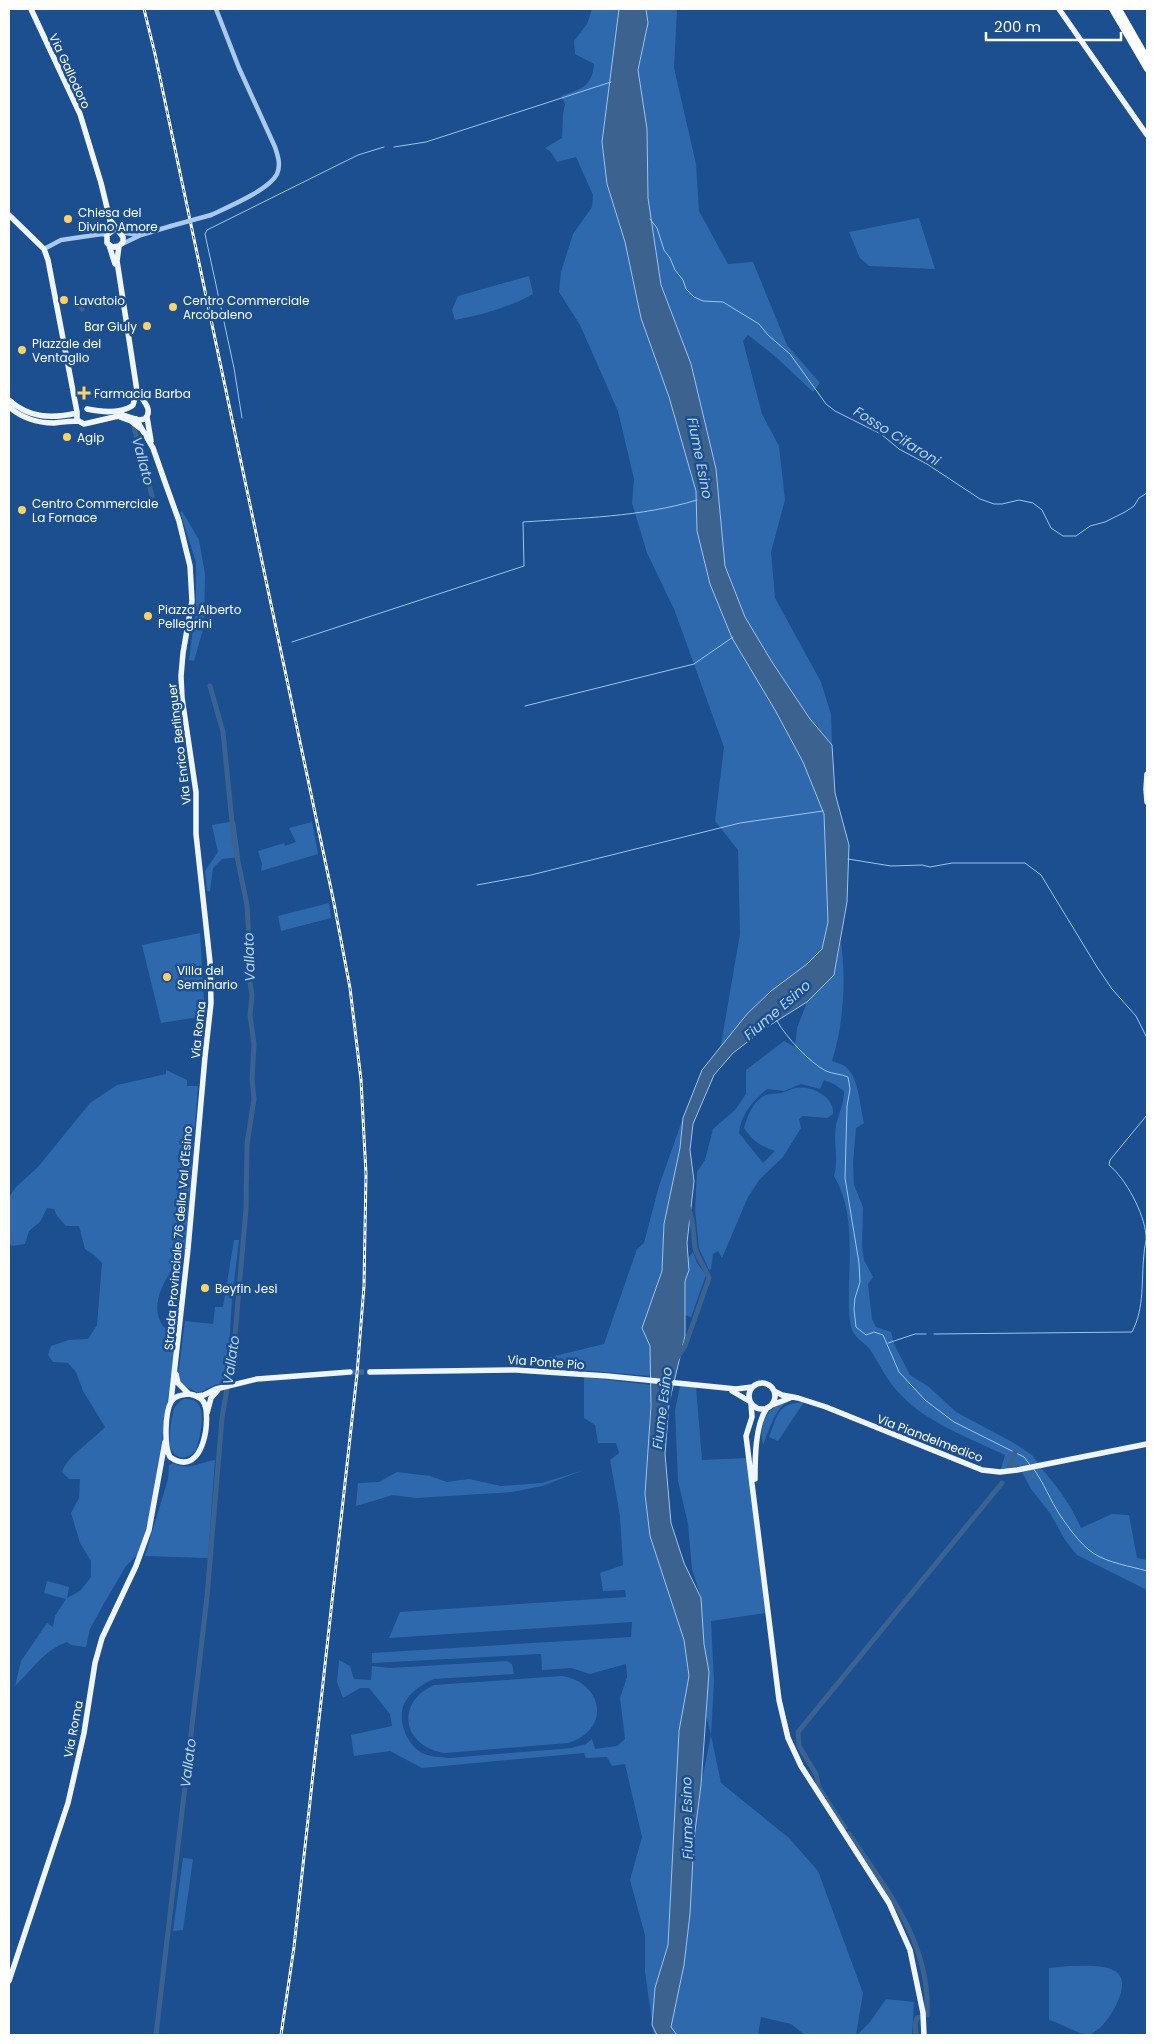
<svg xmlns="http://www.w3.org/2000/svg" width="1156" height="2044" viewBox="0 0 1156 2044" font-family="Poppins,sans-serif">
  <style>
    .green { fill: #2e69ad }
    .water { fill: #3c6290; stroke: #9cc4f0 }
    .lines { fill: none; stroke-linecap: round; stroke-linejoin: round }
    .stream { stroke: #9cc4f0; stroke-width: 1 }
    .canal { stroke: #3c6290; stroke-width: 5 }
    .major-tunnel { stroke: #3d69a0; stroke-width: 5.5; stroke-dasharray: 5.5 3; stroke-linecap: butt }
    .minor { stroke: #a9c9ee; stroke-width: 4.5 }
    .major { stroke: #f0f6ff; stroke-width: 5.5 }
    .highway { stroke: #fff; stroke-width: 6 }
    .rail-casing { stroke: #fff; stroke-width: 3 }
    .rail { stroke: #1b4f8f; stroke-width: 1; stroke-dasharray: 4; stroke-linecap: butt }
    .minor-bridge { stroke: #a9c9ee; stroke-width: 4.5 }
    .poi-dot { fill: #ffd166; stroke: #1b4f8f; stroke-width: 2 }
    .labels { text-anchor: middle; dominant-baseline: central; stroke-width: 5; stroke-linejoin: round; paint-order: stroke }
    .street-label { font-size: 12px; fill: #fff; stroke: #1b4f8f }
    .poi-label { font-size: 12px; fill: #fff; stroke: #1b4f8f; text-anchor: start }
    .water-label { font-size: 14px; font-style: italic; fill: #b5d3f5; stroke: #1b4f8f }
  </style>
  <rect width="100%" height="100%" fill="#1b4f8f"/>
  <path class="green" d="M592 9H619L602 142 607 184 625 242 641 318 669 397 696 491 697 531 775 710 803 762 824 814 828 922 822 948 807 964 771 991 747 1014 720 1050 740 934 738 850 715 821 724 747 674 609 647 553 632 503 634 479 618 411 580 325 559 292 561 272 573 234 592 207 593 195 576 157 557 162 551 152 545 148 562 138 563 114 565 104 561 96C581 89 592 87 594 64L575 54 574 41 587 24Z
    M646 9H677L674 68 696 164 699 211 728 264 753 262 787 345 820 383 813 392 776 357 748 335 743 341 762 414 779 446 785 500 771 552 775 598 821 682 831 714 832 745 810 719 772 662 745 617 725 566 716 469 691 364 661 285 648 198 647 129 638 70 648 23Z
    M919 218 935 269 869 266 860 258 849 232Z
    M529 276 533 294C510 307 482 315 455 320L452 310 458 296Z
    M182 511 199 540 205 574 204 626 194 661 189 660 196 607V562L180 512Z
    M235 821 240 857 222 859 213 868 210 891H207L205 871 218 852 212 825Z
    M312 822 318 854 261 871 262 864 258 851 284 843 285 846 296 842 289 828Z
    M329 903 331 918 281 931 278 916Z
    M200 933 205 1016 161 1023 142 945Z
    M841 941C846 980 844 1023 832 1061 836 1063 843 1064 846 1067 859 1078 860 1106 864 1123L856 1128 853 1163 854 1185 863 1207 862 1247 864 1260 873 1277 868 1284 872 1319 876 1327 891 1332 895 1346 910 1375 929 1387 956 1412 1014 1443 1032 1455 1038 1463 1001 1469 1005 1455C968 1437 926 1423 898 1392 886 1379 880 1365 871 1351 867 1344 859 1341 855 1335 847 1326 849 1295 849 1283 850 1247 853 1208 834 1176 839 1159 833 1142 836 1125 839 1113 844 1104 844 1091L834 1084 824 1080 820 1089 801 1084 784 1091 767 1089C753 1101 741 1114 739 1133L763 1163 775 1151C762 1147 751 1140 744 1128 747 1117 752 1104 762 1097 768 1093 774 1094 781 1093 786 1092 791 1089 796 1088 811 1085 835 1097 833 1114L827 1118 803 1116 799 1119 801 1128 783 1157 760 1179 748 1197 722 1258 718 1251 713 1254 711 1269 709 1270 699 1248 695 1210 697 1172 705 1160 713 1129 735 1110 746 1094V1070L784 1041 795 1047 797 1028 807 1002 834 975Z
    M166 1070 187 1080V1086H198L185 1252C171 1270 146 1302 163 1326 166 1330 173 1332 177 1335L162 1440 148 1522 138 1554 126 1566 103 1605 90 1629 86 1647 71 1645 67 1642C44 1650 32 1670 15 1686L21 1661 47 1623 53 1627 55 1616 66 1599 44 1593 47 1581 69 1587 67 1598 80 1591 91 1577V1561L80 1543 71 1513 79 1498 80 1479H69L62 1472C68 1455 92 1441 105 1427L83 1391 76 1372 68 1363 53 1362 48 1355 51 1346 69 1340 88 1339 97 1325 102 1263 94 1255 85 1249 79 1226H66L57 1216 54 1209 47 1208 40 1222 29 1231 25 1244 12 1246 9 1243V1197L16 1187 38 1167 90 1103 117 1085 166 1074Z
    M683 1118 680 1148 664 1224 662 1271 642 1328 650 1346 651 1376 545 1367 546 1358 604 1344 637 1249 644 1243 659 1186Z
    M234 1240H239L232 1299 228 1367 235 1368 233 1380 215 1385 198 1393 181 1384 178 1376 185 1321 213 1324 215 1307H223Z
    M693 1252 697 1263 706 1275 691 1317 684 1315C684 1304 683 1292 685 1281 686 1272 689 1267 689 1257Z
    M584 1377 651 1385 649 1436 645 1494 650 1536 684 1640 689 1676 679 1731 668 1945 655 1988 652 2025 657 2035H654L645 1972V1935L630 1880 642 1837 625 1764 612 1766 607 1757 586 1758 584 1753 422 1768 390 1751 354 1756 351 1735 392 1726 390 1714 369 1688H360L343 1698 337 1682 339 1660 350 1666 354 1679 371 1680 372 1666 390 1668 507 1661 512 1664 514 1674 434 1679C422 1684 410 1692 404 1704 397 1720 407 1745 422 1753 430 1757 440 1757 449 1758L572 1748 586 1744 592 1739 595 1749 617 1746 625 1739 620 1698 627 1677 626 1664 590 1674 571 1668 542 1670 541 1654 372 1663V1653L631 1637 632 1622 389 1638 400 1612 626 1597 625 1590 603 1591 600 1573 623 1565 620 1516 610 1460 619 1453 616 1443H598L595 1425 584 1418Z
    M680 1386 696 1387 702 1460 747 1458 765 1613 711 1621 714 1682 711 1735 721 1783 789 1838 818 1871 863 1993 856 2035H805L791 2024 761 2017 758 2035H677L671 2027 684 1965 690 1914 694 1839 701 1785 711 1735 706 1715 709 1672 704 1644 701 1598 692 1569 688 1524 678 1481 675 1410Z
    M184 1399C211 1397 201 1433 196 1450 190 1458 177 1462 171 1449 168 1443 171 1417 174 1410 175 1405 180 1401 184 1399Z
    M787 1402C774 1411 769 1431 763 1445 758 1426 766 1406 787 1402Z
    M804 1402 778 1441 769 1437C778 1414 777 1404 804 1402Z
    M215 1460 208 1558 145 1556 168 1479 169 1465 173 1463C188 1471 198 1463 215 1460Z
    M1041 1468C1058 1487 1071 1505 1081 1528L1112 1514 1129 1515 1137 1558 1147 1560V1590L1077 1555 1065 1540 1050 1513 1031 1489 1022 1472Z
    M584 1470 542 1486 512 1492 416 1498 393 1495 356 1506 358 1483 379 1482 397 1472 430 1476 447 1482 469 1479 501 1486 542 1483Z
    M562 1676C604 1683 611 1730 568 1743L445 1753C403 1747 394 1703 434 1685Z
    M183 1858 193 1859 183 1930 173 1931Z
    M1069 1966C1083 1966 1102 1964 1115 1971 1133 1982 1112 2015 1102 2026 1099 2029 1094 2032 1089 2035 1075 2033 1063 2024 1049 2020V1968Z
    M886 1999 914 2002 912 2035H857L870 2022Z"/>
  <path class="water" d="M619 9H646L648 23 638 70 647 129 648 198 661 285 691 364 716 469 725 566 745 617 772 662 810 719 832 745 835 793 849 845 847 902 834 975 807 1002 767 1027 733 1053 714 1075 693 1124 690 1150 694 1181 687 1243 689 1270 685 1281V1336L669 1403 665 1454 671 1523 684 1563 701 1598 704 1644 709 1672 701 1785 694 1839 690 1914 684 1965 671 2027 677 2035H657L652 2025 655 1988 668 1945 679 1731 689 1676 684 1640 650 1536 645 1494 651 1406 650 1346 642 1328 662 1271 664 1224 680 1148 683 1118 702 1070 747 1014 771 991 807 964 822 949 828 922 824 814 803 762 775 710 732 638 710 584 697 531 696 491 669 397 641 318 625 242 607 184 602 142Z"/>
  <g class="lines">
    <path class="stream" d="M394 147 426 142 611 82
      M650 219 657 228 664 250 670 258 675 270 683 280 686 289 694 297 703 301 723 302 759 324 768 335 790 354 826 404 835 411 881 434 899 449 927 464 980 499 994 504H1002L1019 500 1033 503 1042 510 1051 528 1063 536H1076L1090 526 1105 522 1125 512 1134 506 1139 498 1147 493
      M242 418 234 368 205 234 207 230 358 155 384 147
      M292 642 524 566 523 522C581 518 641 517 697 500
      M525 706 694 664 733 637
      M848 859 891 866 922 865 930 867 952 863H1025L1041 875 1097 967 1112 989 1136 1016 1147 1038
      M477 885 531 875 740 823 823 811
      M777 1021C786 1037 809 1062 826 1071 833 1074 841 1074 848 1077L850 1089 847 1106 845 1178 859 1263 860 1282 855 1298 854 1309 856 1327 866 1335 874 1332 883 1335 899 1372 925 1400 954 1422 1024 1457 1030 1465
      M934 1334 1132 1332C1145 1307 1141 1281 1144 1254 1144 1247 1147 1241 1146 1235 1144 1213 1126 1179 1109 1165L1110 1160 1147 1115
      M888 1343 915 1334H926
      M1033 1468C1044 1483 1050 1500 1060 1515 1068 1527 1080 1544 1093 1553 1108 1563 1130 1566 1147 1571"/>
    <path class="canal" d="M77 301 82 309
      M134 427 152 496
      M677 1358 685 1346 709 1278C705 1267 698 1259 695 1248 693 1233 694 1220 688 1207
      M1009 1468 1015 1452
      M845 1828 819 1788 816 1774 799 1746 798 1732 1002 1483
      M849 1834C887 1890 931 1944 927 2015
      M156 2035 207 1597 222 1418 234 1347 246 1209 247 1144 254 1099 252 1079 254 1044 250 1015 252 995 248 970 249 939 247 905 234 842 223 732 210 686
      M916 2035 915 2024 917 2018 920 2017"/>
    <path class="major-tunnel" d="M350 1372H370"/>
    <path class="minor" d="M211 215C228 207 269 190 277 174 281 165 278 156 275 147L239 68 216 9
      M120 232 139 235
      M122 244 141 235 171 226
      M44 249 61 240 102 234 107 235"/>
    <path class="major" d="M31 9 80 114 101 183 110 220 109 233
      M1059 9 1147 135
      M9 215 44 249 48 260 77 412V420L84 424 123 415 139 420 145 419C154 409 142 400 137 391
      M110 220 123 237V242L119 246 117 261 137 391 133 405
      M112 231 107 235V243L112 247 119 246
      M109 245 115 264
      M9 400C29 418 51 419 77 413
      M9 407C22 418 37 423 54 423 62 422 70 421 79 421
      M87 409C102 412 119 414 132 406
      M120 417 131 421 140 428
      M147 417 151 441
      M136 419 153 448 166 485 179 521 190 566 192 601 183 653 181 676 182 698 196 792V834L210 962 211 1003 205 1057 188 1249 171 1401
      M1147 774 1146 789 1147 802
      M370 1372 516 1370 607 1376 736 1389 752 1387
      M176 1374 178 1383 189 1394
      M749 1396a13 13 0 1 1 26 0a13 13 0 1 1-26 0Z
      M732 1391 749 1401
      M774 1391 782 1395 798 1398 826 1407 982 1470 1000 1472 1017 1470 1147 1444
      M189 1394C194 1395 199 1396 203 1401 212 1413 205 1481 170 1457 164 1446 165 1413 171 1402 175 1395 183 1395 189 1394Z
      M197 1396 204 1395 216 1389 257 1379 350 1372
      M751 1403 752 1417 746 1436 779 1700 788 1738 801 1766 889 1903 910 1950 923 2013 924 2035
      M772 1405 790 1398
      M207 1413 211 1398 218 1390
      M755 1479C755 1460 755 1424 767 1408
      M9 1981 68 1803 84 1733 95 1663 102 1638 136 1566 149 1530 165 1442"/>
    <path class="highway" d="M1112 9 1147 69
      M1119 9 1147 58"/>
    <g class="rail-casing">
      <path id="rail" d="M144 9 155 54 334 903 350 988 361 1080 366 1174 364 1286 357 1374 294 1947 281 2035"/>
    </g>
    <use href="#rail" class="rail"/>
    <path class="minor-bridge" d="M171 226 211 215"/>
  </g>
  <g class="poi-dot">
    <circle cx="68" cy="219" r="5"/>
    <circle cx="64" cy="300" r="5"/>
    <circle cx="173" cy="307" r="5"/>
    <circle cx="147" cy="326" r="5"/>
    <circle cx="22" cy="350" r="5"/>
    <path d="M81.5 385.5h5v5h5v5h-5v5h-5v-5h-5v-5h5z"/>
    <circle cx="67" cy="437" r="5"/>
    <circle cx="22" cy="510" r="5"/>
    <circle cx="148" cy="616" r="5"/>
    <circle cx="167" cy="977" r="5"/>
    <circle cx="205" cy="1288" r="5"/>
  </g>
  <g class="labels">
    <g class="street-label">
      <text transform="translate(70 71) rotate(65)">Via Gallodoro</text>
      <text transform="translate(179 744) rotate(-97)">Via Enrico Berlinguer</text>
      <text transform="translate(198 1030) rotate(-84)">Via Roma</text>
      <text transform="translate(178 1238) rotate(-85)">Strada Provinciale 76 della Val d'Esino</text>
      <text transform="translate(546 1362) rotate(4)">Via Ponte Pio</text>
      <text transform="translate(930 1438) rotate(21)">Via Piandelmedico</text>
      <text transform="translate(73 1729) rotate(-79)">Via Roma</text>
    </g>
    <g class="poi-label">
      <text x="78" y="212">Chiesa del<tspan x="78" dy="14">Divino Amore</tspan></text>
      <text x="74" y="300">Lavatoio</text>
      <text x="183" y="300">Centro Commerciale<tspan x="183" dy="14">Arcobaleno</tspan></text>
      <text x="137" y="326" text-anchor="end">Bar Giuly</text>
      <text x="32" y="343">Piazzale del<tspan x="32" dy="14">Ventaglio</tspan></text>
      <text x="94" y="393">Farmacia Barba</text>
      <text x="77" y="437">Agip</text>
      <text x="32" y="503">Centro Commerciale<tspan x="32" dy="14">La Fornace</tspan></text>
      <text x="158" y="609">Piazza Alberto<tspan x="158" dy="14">Pellegrini</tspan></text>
      <text x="177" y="970">Villa del<tspan x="177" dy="14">Seminario</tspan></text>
      <text x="215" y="1288">Beyfin Jesi</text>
    </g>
    <g class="water-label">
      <text transform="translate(897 436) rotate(32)">Fosso Cifaroni</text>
      <text transform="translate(700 458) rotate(79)">Fiume Esino</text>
      <text transform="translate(143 461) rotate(75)">Vallato</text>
      <text transform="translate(249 957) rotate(-92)">Vallato</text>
      <text transform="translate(777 1010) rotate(-41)">Fiume Esino</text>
      <text transform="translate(231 1360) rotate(-82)">Vallato</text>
      <text transform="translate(662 1408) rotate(-83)">Fiume Esino</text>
      <text transform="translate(188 1763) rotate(-83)">Vallato</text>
      <text transform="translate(687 1818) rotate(-91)">Fiume Esino</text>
    </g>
  </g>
  <rect width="1156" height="2044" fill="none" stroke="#ffffff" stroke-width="20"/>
  <path d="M986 32v8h135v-8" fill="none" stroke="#ffffff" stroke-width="2.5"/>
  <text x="994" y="32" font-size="15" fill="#ffffff" stroke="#1b4f8f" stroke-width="4" paint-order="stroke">200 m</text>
</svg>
